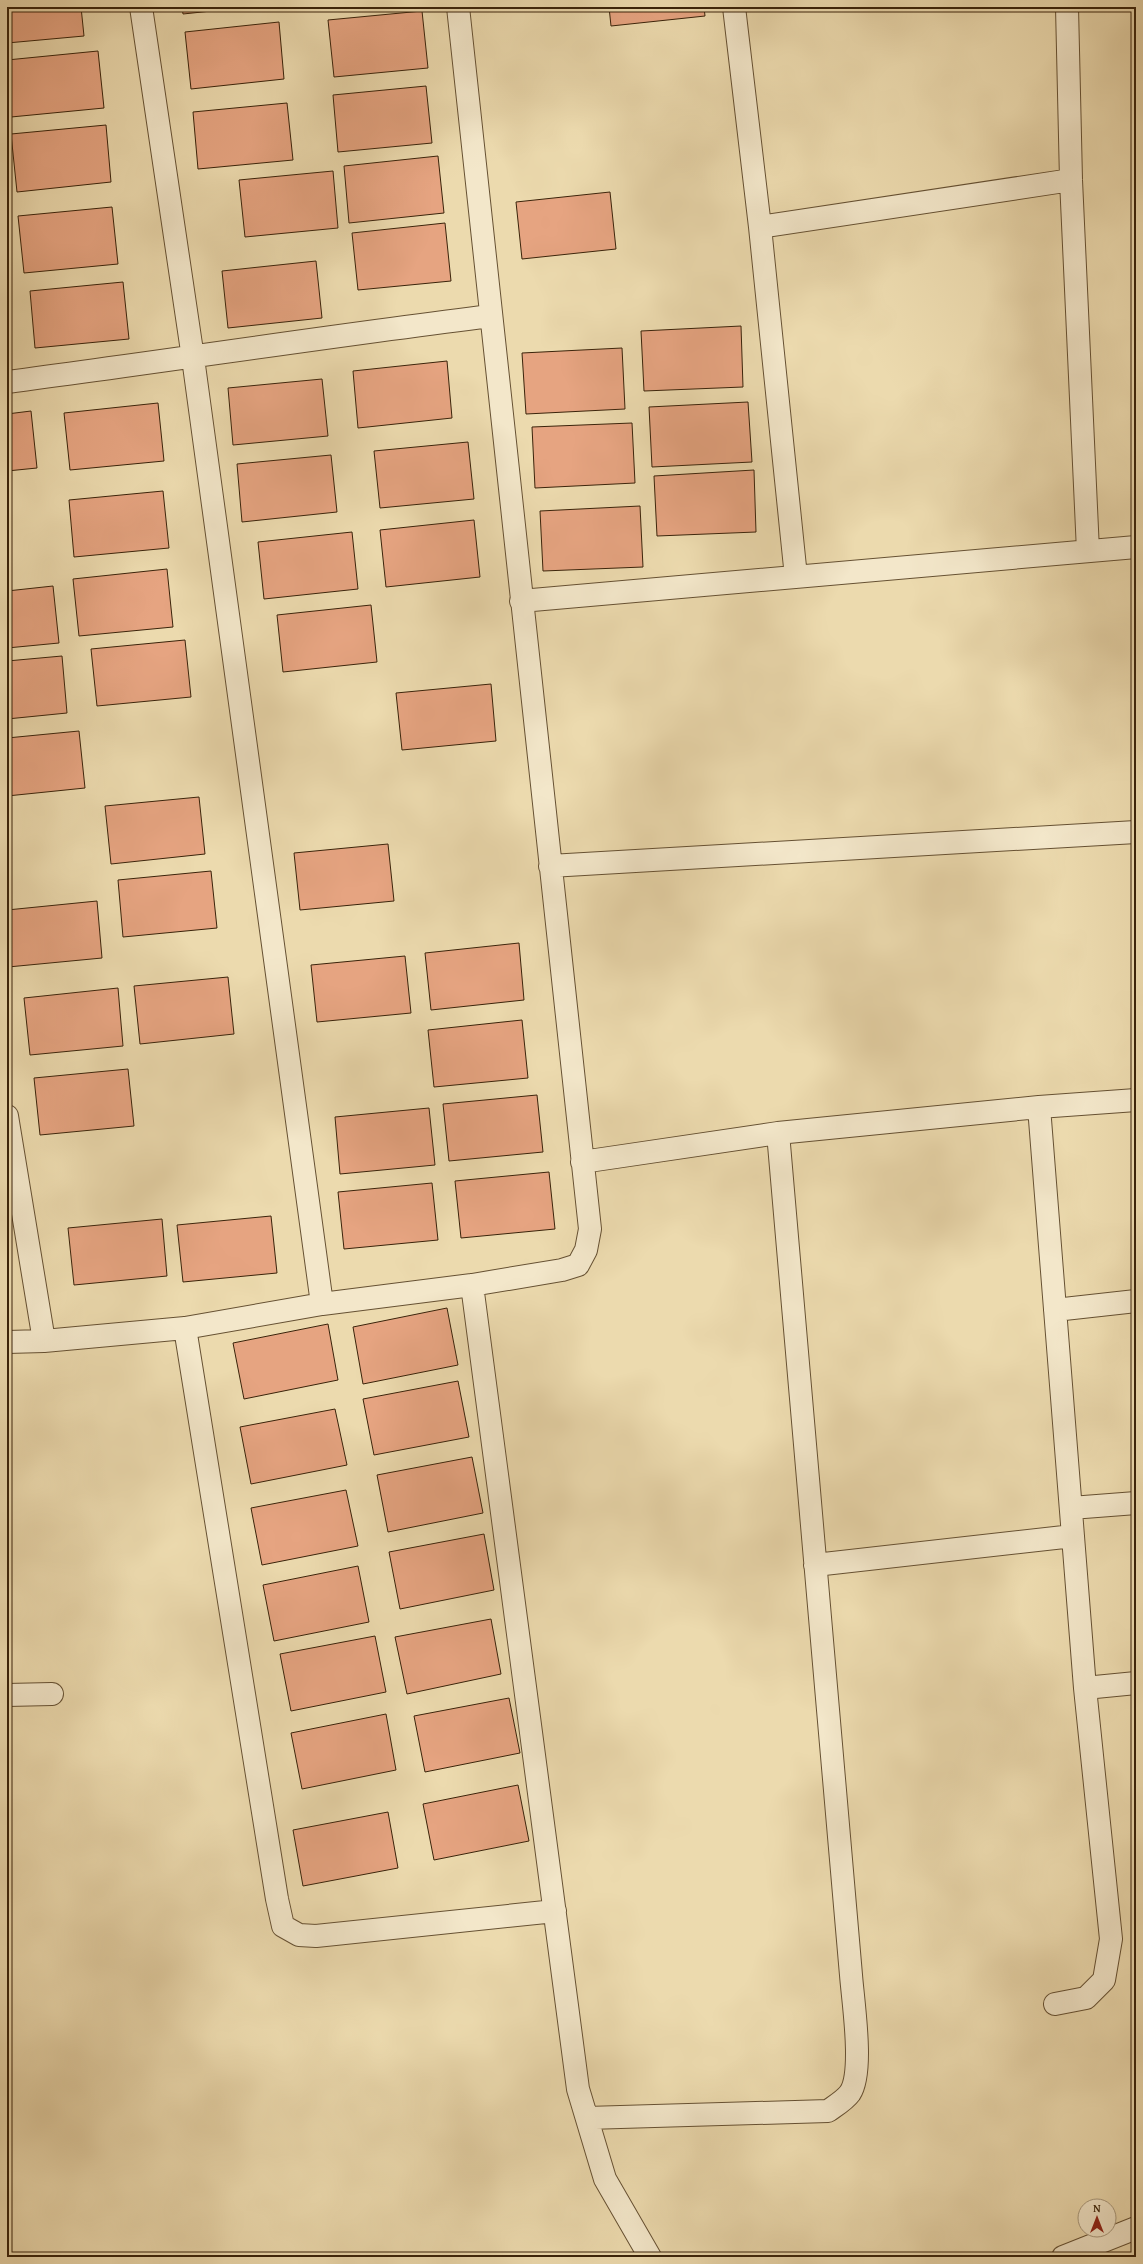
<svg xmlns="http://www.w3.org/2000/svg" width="1143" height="2264" viewBox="0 0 1143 2264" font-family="'Gentium Book Plus',serif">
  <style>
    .building { fill: #e6a481; stroke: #3a230a }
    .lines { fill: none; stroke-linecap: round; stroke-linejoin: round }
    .minor-casing { stroke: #665133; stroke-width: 24 }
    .minor { stroke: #f3e7ca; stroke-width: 22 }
  </style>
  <rect width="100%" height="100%" fill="#ecdaae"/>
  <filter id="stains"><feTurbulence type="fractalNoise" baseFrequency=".005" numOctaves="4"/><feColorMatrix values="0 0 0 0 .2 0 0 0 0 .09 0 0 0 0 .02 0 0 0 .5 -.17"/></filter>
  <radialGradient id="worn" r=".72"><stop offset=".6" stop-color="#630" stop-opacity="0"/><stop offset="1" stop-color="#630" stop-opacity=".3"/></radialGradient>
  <path class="building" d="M7 7H81L84 36 7 43Z
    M182 7H249L183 14Z
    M609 7H704L705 16 611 26Z
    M422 11 428 68 334 77 328 20Z
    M279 22 284 79 191 89 185 32Z
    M98 51 104 108 11 117 7 60Z
    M426 86 432 143 338 152 333 95Z
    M287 103 293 160 198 169 193 112Z
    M106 125 111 182 17 192 11 134Z
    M438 156 444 213 349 223 344 166Z
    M333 171 338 228 245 237 239 180Z
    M610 192 616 249 522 259 516 202Z
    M112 207 118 264 24 273 18 216Z
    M445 223 451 281 358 290 352 233Z
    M316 261 322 318 228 328 222 271Z
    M123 282 129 339 35 348 30 291Z
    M7 321 11 357H7Z
    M741 326 743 387 644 391 641 331Z
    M622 348 625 409 526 414 522 353Z
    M447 361 452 418 358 428 353 371Z
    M322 379 328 436 233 445 228 388Z
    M748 402 752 462 652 467 649 407Z
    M158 403 164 461 70 470 64 413Z
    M31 411 37 468 7 471V414Z
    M632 423 635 483 535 488 532 427Z
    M468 442 474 499 380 508 374 451Z
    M331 455 337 512 242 522 237 464Z
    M754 470 756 532 657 536 654 476Z
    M163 491 169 548 74 557 69 500Z
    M640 506 643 567 543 571 540 511Z
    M474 520 480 577 386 587 380 530Z
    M352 532 358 589 264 599 258 542Z
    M167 569 173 627 79 636 73 579Z
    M53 586 59 643 7 648V591Z
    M371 605 377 662 283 672 277 615Z
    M185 640 191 697 97 706 91 649Z
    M62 656 67 713 7 719V661Z
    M491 684 496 741 402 750 396 693Z
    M79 731 85 788 7 796V738Z
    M199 797 205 854 111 864 105 806Z
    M388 844 394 901 300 910 294 853Z
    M211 871 217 928 123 937 118 880Z
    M97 901 102 958 8 967 7 910Z
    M519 943 524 1000 431 1010 425 953Z
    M405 956 411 1013 317 1022 311 965Z
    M228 977 234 1034 140 1044 134 986Z
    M118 988 123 1046 30 1055 24 998Z
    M522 1020 528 1078 434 1087 428 1030Z
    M128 1069 134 1126 40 1135 34 1078Z
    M537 1095 543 1152 449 1161 443 1104Z
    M429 1108 435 1165 340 1174 335 1117Z
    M549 1172 555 1229 461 1238 455 1181Z
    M432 1183 438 1240 344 1249 338 1192Z
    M271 1216 277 1273 183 1282 177 1225Z
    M162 1219 167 1276 74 1285 68 1228Z
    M447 1308 458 1365 363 1384 353 1327Z
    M328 1324 338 1380 244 1399 233 1343Z
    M458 1381 469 1437 374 1455 363 1399Z
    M335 1409 347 1465 251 1484 240 1427Z
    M472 1457 483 1513 388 1532 377 1475Z
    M346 1490 358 1546 262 1565 251 1508Z
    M484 1534 494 1590 400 1609 389 1552Z
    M358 1566 369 1622 274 1641 263 1585Z
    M491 1619 501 1674 407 1694 395 1637Z
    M375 1636 386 1692 291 1711 280 1654Z
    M509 1698 520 1753 425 1772 414 1716Z
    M386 1714 396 1770 302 1789 291 1733Z
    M518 1785 529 1841 434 1860 423 1804Z
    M388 1812 398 1868 303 1886 293 1830Z"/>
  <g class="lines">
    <g class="minor-casing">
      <path id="minor" d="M734 7 760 227 796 577
        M1067 7 1071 180 1088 551
        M760 227 1071 180
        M7 382C168 361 329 336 491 316
        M521 601 1136 547
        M550 866 1136 832
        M1039 1107 1085 1688 1111 1939 1104 1980 1086 1998 1055 2004
        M7 1116 44 1341
        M582 1162 778 1133 1039 1107 1136 1100
        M472 1285 578 2089 605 2179 650 2257
        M322 1304 472 1285 562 1270 578 1265 586 1250 590 1229 458 7
        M1055 1310 1136 1301
        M185 1328 277 1899 283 1926 299 1935 316 1936 555 1911
        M7 1342 44 1341 185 1328 322 1304 193 358 141 7
        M1071 1508 1136 1503
        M815 1565 1073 1536
        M1085 1688 1136 1683
        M7 1695 52 1694
        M587 2118 828 2111C835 2106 845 2100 850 2093 864 2072 853 2002 851 1975L778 1133
        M1063 2257 1136 2228"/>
    </g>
    <use href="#minor" class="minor"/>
  </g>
  <rect width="1143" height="2264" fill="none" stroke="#ecdaae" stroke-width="24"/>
  <rect x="8" y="8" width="1127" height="2248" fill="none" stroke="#3a230a" stroke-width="2"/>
  <rect x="12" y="12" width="1119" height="2240" fill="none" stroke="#3a230a"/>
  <g transform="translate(1097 2218)"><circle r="19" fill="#f3e7ca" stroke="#a9997d"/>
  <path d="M0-3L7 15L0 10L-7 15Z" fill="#8f2418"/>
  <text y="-6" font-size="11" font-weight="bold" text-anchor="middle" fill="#3a230a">N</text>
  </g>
  <rect width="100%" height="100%" filter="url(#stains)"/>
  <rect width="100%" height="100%" fill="url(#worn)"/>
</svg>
